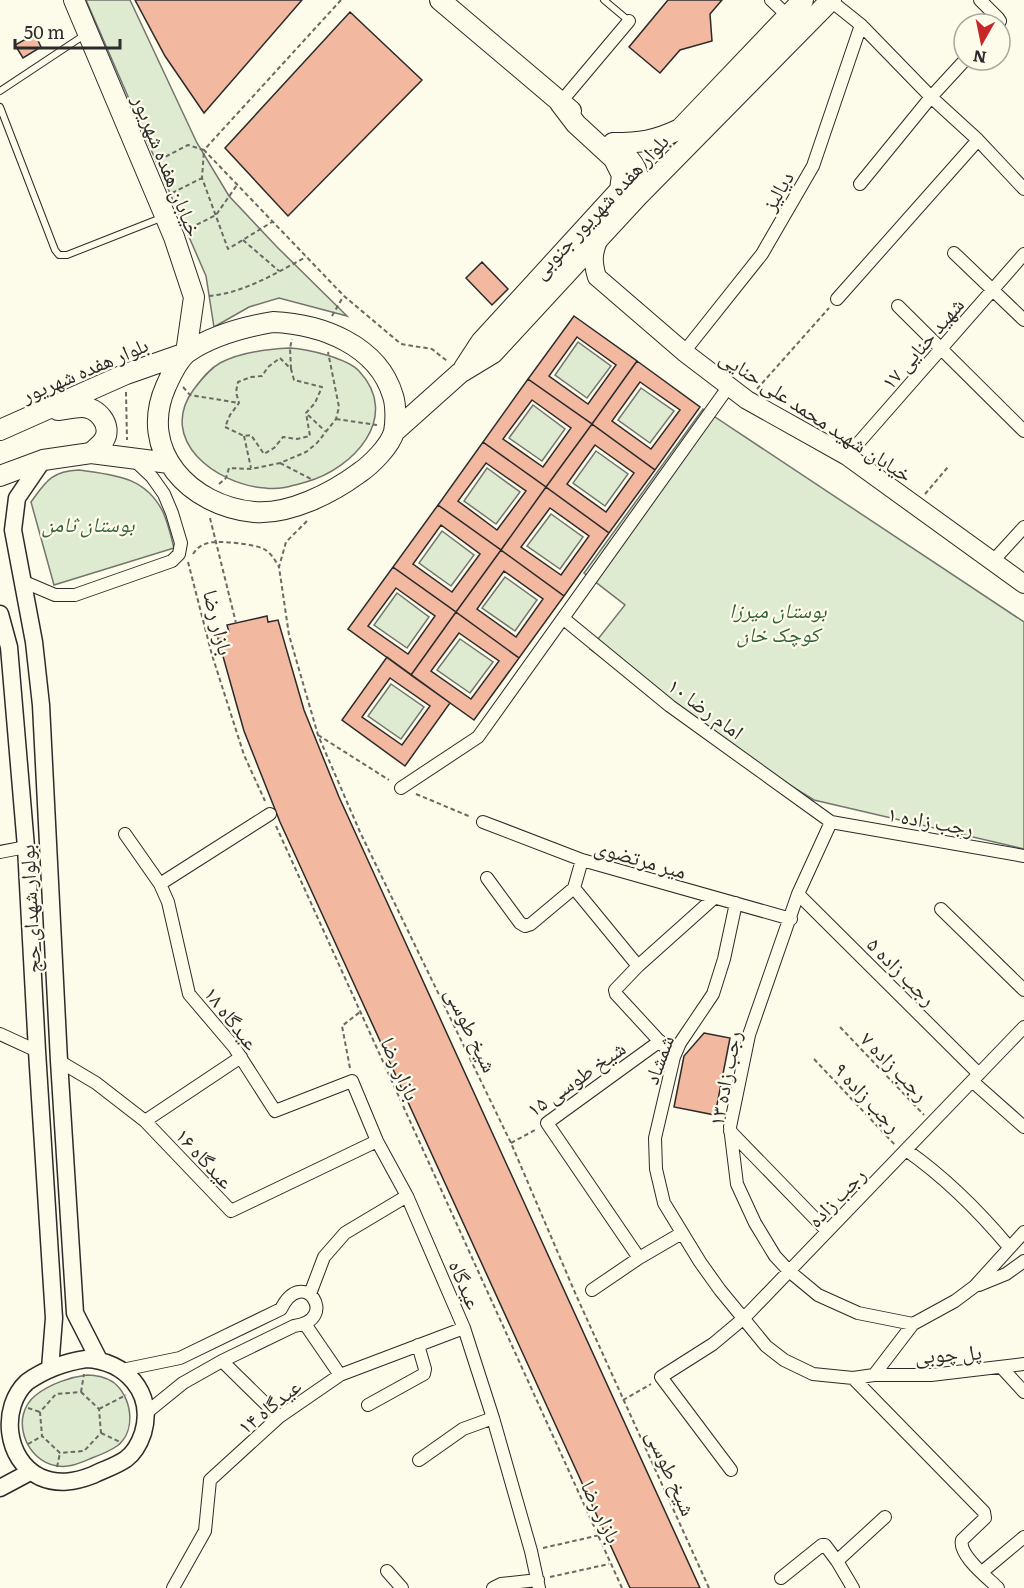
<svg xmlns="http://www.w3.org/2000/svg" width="1024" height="1588" viewBox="0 0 1024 1588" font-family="Literata,'Noto Naskh Arabic',serif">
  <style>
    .green { fill: #deebd1; stroke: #74746e; stroke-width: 1.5 }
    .building { fill: #f2b8a0; stroke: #2b2b2b; stroke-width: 1.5; fill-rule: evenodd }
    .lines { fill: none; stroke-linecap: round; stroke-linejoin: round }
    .service-casing { stroke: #2b2b2b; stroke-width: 8 }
    .minor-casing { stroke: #2b2b2b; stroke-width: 14 }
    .tertiary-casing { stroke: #2b2b2b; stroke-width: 19 }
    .secondary-casing { stroke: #2b2b2b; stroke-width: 20 }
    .primary-casing { stroke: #2b2b2b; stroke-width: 22 }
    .path { stroke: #6a6964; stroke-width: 2; stroke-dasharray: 4.5 3; stroke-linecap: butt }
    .service { stroke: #fdfbea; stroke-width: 6 }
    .minor { stroke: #fdfbea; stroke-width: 12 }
    .tertiary { stroke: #fdfbea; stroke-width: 16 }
    .secondary { stroke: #fdfbea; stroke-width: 18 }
    .primary { stroke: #fdfbea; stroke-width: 20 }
    .labels { text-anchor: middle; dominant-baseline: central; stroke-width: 4.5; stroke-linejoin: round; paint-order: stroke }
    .street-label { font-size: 21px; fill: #2b2b2b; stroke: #fdfbea }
    .park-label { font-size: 21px; font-style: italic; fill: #34623c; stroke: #fdfbea }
  </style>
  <rect width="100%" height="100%" fill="#fdfbea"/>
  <path class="green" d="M86 0H130L197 143 229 196 277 247 347 316 279 298 249 307 214 327 206 276Z
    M578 342 611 366 587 398 555 375Z
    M290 348C307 349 347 358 359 371 402 417 353 469 306 482 292 486 279 490 265 488 217 485 156 440 194 389 201 380 209 369 220 363 241 352 267 349 290 348Z
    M641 388 674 411 650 443 618 420Z
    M533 405 565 429 542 461 509 438Z
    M703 409 1024 622V849L814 800 705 733 590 649 625 605 584 573Z
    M596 451 628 474 605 506 573 483Z
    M487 468 520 492 496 524 464 501Z
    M79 470C114 475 145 476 163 512 168 523 171 536 174 548L54 585 31 502C46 481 52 471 79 470Z
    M551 514 583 537 560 569 527 546Z
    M442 531 474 555 451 586 419 563Z
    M505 577 537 600 515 631 482 608Z
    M397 593 429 617 407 648 374 625Z
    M460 639 493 662 470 693 437 670Z
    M391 684 424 707 401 739 368 716Z
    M87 1375C96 1375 105 1377 113 1382 132 1396 137 1431 117 1446 110 1451 100 1455 92 1458 80 1463 70 1468 57 1466 25 1461 9 1416 36 1395 50 1384 70 1377 87 1375Z"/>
  <path class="building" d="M135 0H302L204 113 165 56Z
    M668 0H722L710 14 712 41 680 50 660 73 629 47Z
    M350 12 422 80 288 216 225 148Z
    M35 34 41 47 23 58 15 45Z
    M482 262 508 289 492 305 466 278Z
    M574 316 637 361 592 424 528 379ZM577 337 616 365 588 404 549 376Z
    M637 361 700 407 655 470 592 424ZM640 382 680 410 651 449 612 421Z
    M528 379 592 424 546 487 483 442ZM532 400 571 428 543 467 503 439Z
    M592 424 655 470 609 533 546 487ZM595 445 634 473 606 512 567 484Z
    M483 442 546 487 501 550 438 505ZM486 463 526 491 497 530 458 501Z
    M546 487 609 533 564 596 501 550ZM550 508 589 536 561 575 521 547Z
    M438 505 501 550 456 612 393 567ZM441 525 480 554 452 592 413 564Z
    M501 550 564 596 519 658 456 612ZM504 571 543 599 516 637 477 609Z
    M393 567 456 612 411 675 348 629ZM396 588 435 616 408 654 368 626Z
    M456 612 519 658 474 720 411 675ZM459 633 499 661 471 699 431 671Z
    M267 616 268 622 278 620 304 710 339 797 700 1588H630L280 822 244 731 217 635 229 632 227 625Z
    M387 657 450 703 405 766 342 720ZM390 678 430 706 402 745 362 717Z
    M704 1033 730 1038 715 1115 674 1107 684 1056Z"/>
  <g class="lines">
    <g class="service-casing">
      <path id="service" d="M604 0 629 21
        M0 91 86 34
        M0 107 55 250 59 255H67L161 218"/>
    </g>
    <g class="minor-casing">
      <path id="minor" d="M771 0 788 16
        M980 0 998 18 1000 21 998 24
        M831 1 861 25 931 97 978 140 1024 189
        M560 103 629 21
        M860 184 931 97 965 60
        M954 253 1024 320
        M837 299 978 140
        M898 306 1024 431
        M684 352 762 254 813 166 861 25
        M847 456 1024 254
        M993 561 1024 527
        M22 581 55 595H75L172 561 179 554 181 543 172 513 164 494 152 477 133 459
        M564 619 670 706 831 822 1024 856
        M401 788 478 737 729 386
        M483 822 582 860 791 919
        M831 822 798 894 749 1035 730 1127 737 1184 755 1223 775 1256 789 1271 818 1295 858 1313 913 1324
        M125 834 160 884 168 902 189 994 234 1047 275 1111 352 1081 377 1141 407 1196 464 1328 493 1418 531 1551 539 1588
        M0 852 26 847
        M487 878 520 923 525 926 531 924 574 888 582 860
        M160 884 270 814
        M574 888 638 966
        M798 894 979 1074
        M736 903 724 959 713 994 680 1043 674 1057 655 1138 656 1169 664 1203 700 1262 720 1290 766 1346 784 1360 813 1374 853 1378 874 1375H931L1024 1364
        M941 909 1024 990
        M0 1034 37 1051
        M674 1057 616 994 615 990 638 966 714 898
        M59 1061 96 1083 145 1121 231 1211 377 1141
        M972 1081 1024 1127
        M145 1121 241 1057
        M730 1131 827 1231
        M906 1150C946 1178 978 1210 1009 1247
        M639 1258 547 1123 660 1041
        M979 1285 1006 1274 1024 1261
        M592 1290 639 1258 682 1233
        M310 1294 324 1257 345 1233 407 1196
        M305 1324 340 1375
        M222 1361 279 1417
        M1002 1368 1024 1392
        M122 1370 180 1358 281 1309C303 1264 341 1320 294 1326L222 1361 183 1383 146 1413
        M874 1375 913 1324 955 1301 975 1286 1024 1232
        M853 1378 984 1512 985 1518 962 1540C958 1555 988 1578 998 1588
        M368 1405 424 1374 425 1369 418 1345
        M419 1460 463 1429 493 1418
        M731 1470 661 1377 713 1344 744 1318 1024 1027
        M387 1571 402 1588
        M982 1572 1024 1537
        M781 1578 822 1545H825L837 1561
        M173 1588 205 1531 210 1480 279 1417 340 1375 464 1328
        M493 1588 501 1584 538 1580
        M853 1588 837 1561 885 1517"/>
    </g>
    <g class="tertiary-casing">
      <path id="tertiary" d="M43 460 17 498 13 530 34 642 41 705 59 1061 75 1313 99 1360
        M0 614 9 647 26 847 37 1051 54 1318 50 1369
        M86 1359C125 1361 155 1392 143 1433 140 1442 134 1453 126 1459 116 1466 103 1470 93 1475 75 1482 58 1485 40 1477 5 1460 0 1407 27 1382 44 1370 66 1362 86 1359Z
        M0 1488 30 1472"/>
    </g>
    <g class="secondary-casing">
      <path id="secondary" d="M599 238C593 253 592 261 597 277L684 352 747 400 847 456 1024 584"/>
    </g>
    <g class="primary-casing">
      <path id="primary" d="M440 0 571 111
        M613 143C633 163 641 166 638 196
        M613 143C640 143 655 141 680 129L803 0
        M273 322C321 324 378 345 393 396 396 405 396 422 394 432 390 446 371 465 359 473 332 493 289 515 254 512 190 506 137 451 166 386 171 375 178 359 188 352 213 335 244 327 273 322Z
        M464 368 481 342 620 190 622 175 614 159 576 124 560 103
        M58 410C66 409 74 407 82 407 97 407 113 425 104 440 101 445 95 449 91 453
        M0 430 126 374 186 353 194 297 174 237 74 0
        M394 432 460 373 493 353 638 196 831 0
        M0 476 43 460 91 453 169 463"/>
    </g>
    <path class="path" d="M341 0 204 150 344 296 401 344 432 349 447 361
      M159 160 188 145 204 150 202 178 228 249 272 222
      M172 193 202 178
      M190 228 216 215 237 185
      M243 240 279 271
      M209 296C244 293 276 273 306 257
      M332 316 343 297
      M280 358 291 369 294 380 322 387 315 403 306 413 310 436 297 439 283 437 274 448 264 454 251 435 244 436 225 427 230 415 239 403 236 392 238 382 251 377 262 376 268 367Z
      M291 369 290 348 292 339
      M183 387 190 395 239 403
      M757 389 829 308
      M126 392 127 440
      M308 415 325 431
      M336 419 377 425
      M244 436 251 468
      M280 463 313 480
      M219 484 226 478 229 468 251 469 280 463 306 452 317 443 336 419 339 407 328 352
      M925 494 948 467
      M210 518 236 623
      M307 521 286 542 279 567 289 635 318 735 360 832 511 1143 576 1295 709 1588
      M193 554C197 548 201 545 208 543 218 540 254 544 264 549 271 553 275 560 279 567
      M188 562 212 655 244 755 265 801
      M318 735 389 780
      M416 794 471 817
      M276 826 622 1588
      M840 1027 924 1115
      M814 1059 895 1145
      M350 1068 342 1026 360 1012
      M511 1143 537 1129
      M81 1392 99 1409 101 1433 84 1451 60 1453 42 1436 40 1412 56 1394Z
      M81 1392 84 1374
      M623 1400 651 1384
      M28 1408 40 1412
      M99 1409 126 1395
      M101 1433 120 1442
      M28 1444 42 1436
      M57 1467 60 1453
      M543 1548 600 1535
      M550 1577 609 1564"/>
    <use href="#service" class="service"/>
    <use href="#minor" class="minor"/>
    <use href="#tertiary" class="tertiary"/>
    <use href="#secondary" class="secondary"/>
    <use href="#primary" class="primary"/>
  </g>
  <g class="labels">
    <g class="street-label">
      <text transform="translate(169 165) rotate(68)">خیابان هفده شهریور</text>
      <text transform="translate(776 190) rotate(-60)">دیالیز</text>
      <text transform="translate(599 205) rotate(-47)">بلوار هفده شهریور جنوبی</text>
      <text transform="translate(921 342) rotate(-49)">شهید حنایی ۱۷</text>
      <text transform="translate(84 368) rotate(-23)">بلوار هفده شهریور</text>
      <text transform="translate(817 414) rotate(33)">خیابان شهید محمد علی حنایی</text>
      <text transform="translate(220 622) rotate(76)">بازار رضا</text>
      <text transform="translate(707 707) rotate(36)">امام رضا ۱۰</text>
      <text transform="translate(931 819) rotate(10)">رجب زاده ۱</text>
      <text transform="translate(641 857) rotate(16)">میر مرتضوی</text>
      <text transform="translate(28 909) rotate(-93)">بولوار شهدای حج</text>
      <text transform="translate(903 970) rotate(45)">رجب زاده ۵</text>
      <text transform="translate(233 1017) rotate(52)">عیدگاه ۱۸</text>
      <text transform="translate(473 1029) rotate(64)">شیخ طوسی</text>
      <text transform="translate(657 1059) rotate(-70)">شمشاد</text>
      <text transform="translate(896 1065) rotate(46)">رجب زاده ۷</text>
      <text transform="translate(402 1068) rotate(66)">بازار رضا</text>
      <text transform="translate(575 1077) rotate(-35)">۱۵ شیخ طوسی</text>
      <text transform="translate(723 1078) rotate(-79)">رجب زاده ۱۳</text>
      <text transform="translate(869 1096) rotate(47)">رجب زاده ۹</text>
      <text transform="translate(206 1157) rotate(47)">عیدگاه ۱۶</text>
      <text transform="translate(835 1196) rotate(-46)">رجب زاده</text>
      <text transform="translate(467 1284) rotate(67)">عیدگاه</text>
      <text transform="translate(948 1352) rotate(-4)">پل چوبی</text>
      <text transform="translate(268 1405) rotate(-39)">عیدگاه ۱۴</text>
      <text transform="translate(673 1472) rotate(66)">شیخ طوسی</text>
      <text transform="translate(603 1511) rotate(65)">بازار رضا</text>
    </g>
    <g class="park-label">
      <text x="88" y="522">بوستان ثامن</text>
      <text x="778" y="608">بوستان میرزا<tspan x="778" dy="24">کوچک خان</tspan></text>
    </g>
  </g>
  <g transform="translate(982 42) rotate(189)"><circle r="28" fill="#fdfbea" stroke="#a9a89e" stroke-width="1.5"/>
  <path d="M0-4.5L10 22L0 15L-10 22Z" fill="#c62828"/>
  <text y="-9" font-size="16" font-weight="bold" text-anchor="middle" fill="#2b2b2b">N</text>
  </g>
  <path d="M15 39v9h105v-9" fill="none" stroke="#2b2b2b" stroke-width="3"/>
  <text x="24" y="39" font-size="18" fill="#2b2b2b" stroke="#fdfbea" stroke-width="4.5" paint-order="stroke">50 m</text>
</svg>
